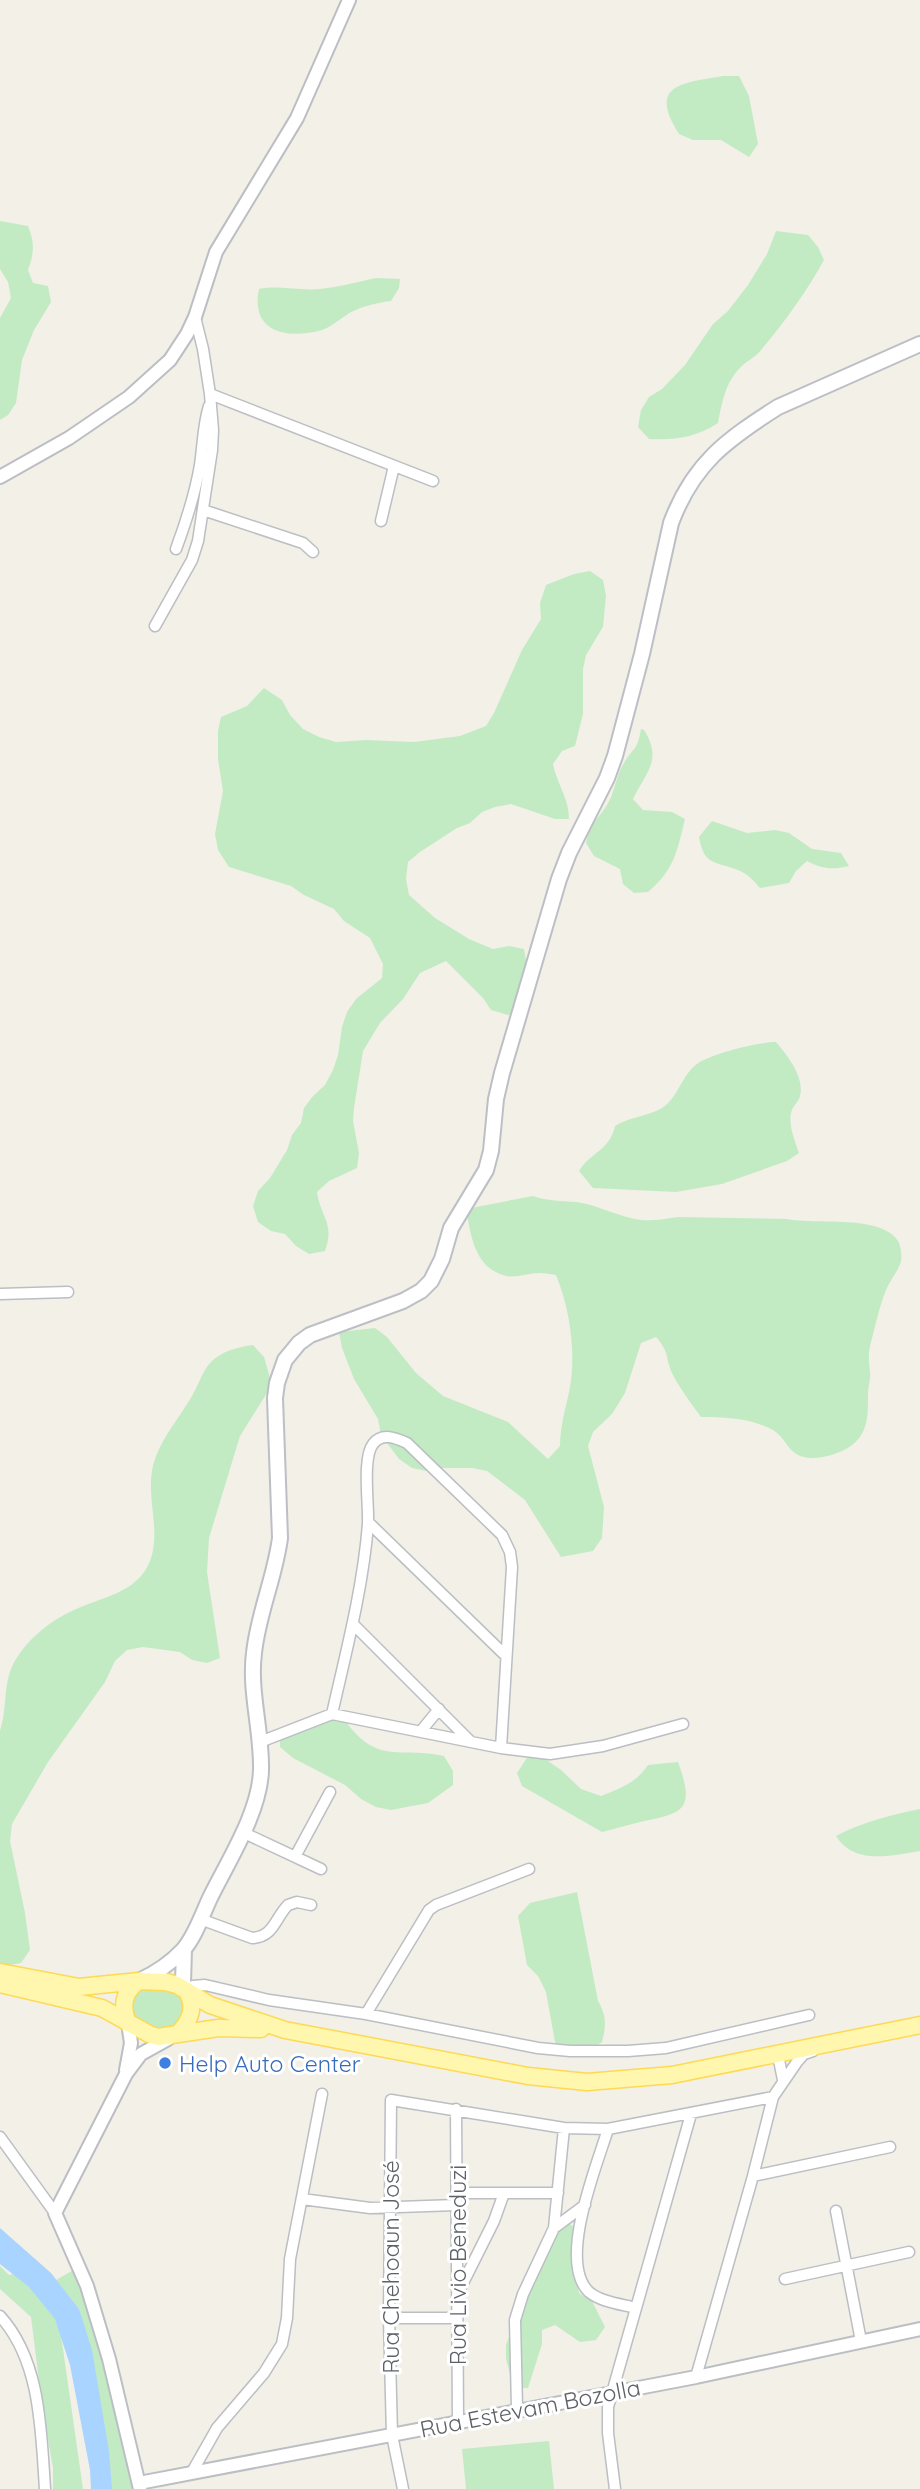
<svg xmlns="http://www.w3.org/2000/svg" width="920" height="2489" viewBox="0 0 920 2489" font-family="Quicksand,sans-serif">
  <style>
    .green { fill: #c2ebc4 }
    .water { fill: #a9d4ff }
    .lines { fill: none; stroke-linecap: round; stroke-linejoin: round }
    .minor-casing { stroke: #bbbec3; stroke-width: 13 }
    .tertiary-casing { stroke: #bbbec3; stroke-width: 16 }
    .secondary-casing { stroke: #bcbfc5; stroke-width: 18 }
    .primary-casing { stroke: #fed954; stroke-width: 19 }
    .minor { stroke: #fff; stroke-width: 10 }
    .tertiary { stroke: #fff; stroke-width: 12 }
    .secondary { stroke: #fff; stroke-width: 14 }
    .primary { stroke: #fff7ae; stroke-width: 16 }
    .shop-dot { fill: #3f7fe0; stroke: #fff; stroke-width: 2.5 }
    .labels { text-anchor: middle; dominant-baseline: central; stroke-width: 6; stroke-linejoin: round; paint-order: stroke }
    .shop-label { font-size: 23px; fill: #366cbe; stroke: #fff; text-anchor: start }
    .street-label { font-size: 23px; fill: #5e6268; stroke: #fff }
  </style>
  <rect width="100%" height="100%" fill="#f2f0e7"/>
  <path class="green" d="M723 76H739L749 96 758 144 749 157 721 140H693L679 134C647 84 683 83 723 76Z
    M0 221 28 226C35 243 34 254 28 270L33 283 48 286 51 302 34 330 22 360 16 403 8 415 0 420V318L11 298 8 282 0 269Z
    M776 231 808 235 818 247 824 260C807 291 784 323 761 350 755 358 746 361 740 368 725 383 722 403 718 423 695 438 675 440 649 439L638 427 641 410 649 397 662 389 685 365 713 324 728 311 748 285 767 254Z
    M376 278 400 279 399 288 391 301C376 303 357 307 345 316 337 321 331 327 322 330 287 340 250 332 259 289 279 285 299 291 320 289 339 287 357 282 376 278Z
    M590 571 603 580 606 596 603 627 586 655 583 669V714L575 746 562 751 553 764C557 784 569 798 569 819H555L511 804 495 807 482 812 470 823 457 828 420 852 408 862 406 879 409 895 435 918 469 939 493 949 509 946 524 949 530 984 522 1016 508 1015 491 1010 483 998 446 961 420 973 403 999 380 1023 363 1051 354 1108 353 1121 359 1153 357 1168 329 1181 317 1192C321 1218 335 1223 325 1251L309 1254 296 1246 285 1234 271 1231 258 1222 253 1206 258 1191 270 1178 287 1150 292 1135 301 1123 304 1108 313 1096 325 1085 333 1070 338 1055 342 1027 347 1012 356 999 382 978 383 964 370 938 344 921 334 909 304 895 291 886 229 867 218 850 215 834 223 791 218 759V731L221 717 247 706 264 688 282 700 290 715 303 729 319 737 336 742 366 740 414 742 460 736 486 726 494 713 522 650 541 619 540 603 546 585 574 574Z
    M641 729 644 730C663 760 646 772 633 799L643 810 672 812 685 819C677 851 675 869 648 892L634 893 623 884 620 869 594 856 586 843C590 822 597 821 607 805 615 792 616 775 624 763 634 746 637 752 641 729Z
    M712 821 747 833 775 830 789 833 812 849 841 853 849 866C832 870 822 869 807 861L796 871 789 883 760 888C754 881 748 874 738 870 715 861 704 866 699 837Z
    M776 1042C787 1055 805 1077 800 1096 799 1101 794 1105 792 1110 787 1123 795 1141 799 1153L787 1161 722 1184 676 1192 593 1188 579 1171C591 1152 610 1150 615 1126 629 1117 645 1117 660 1109 678 1100 681 1075 697 1064 711 1054 759 1042 776 1042Z
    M533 1196C548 1201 561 1201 577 1202 597 1205 615 1215 635 1219 649 1222 664 1219 678 1217L787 1219C816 1225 881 1214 898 1241 901 1246 902 1256 901 1261 898 1272 890 1280 886 1290 879 1307 875 1328 870 1346 868 1356 869 1363 870 1372 871 1379 868 1386 868 1393 868 1416 869 1436 846 1449 833 1456 808 1463 795 1453 786 1447 783 1434 769 1428 748 1418 724 1417 701 1417 691 1403 680 1389 672 1373 665 1357 670 1353 656 1337L641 1343 625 1393 612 1414 593 1432 588 1446 604 1507 602 1538 593 1551 561 1557 525 1500 487 1471 472 1468H442L426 1471 412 1468 399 1459 381 1435 378 1419 354 1379 342 1348 339 1332 375 1328 387 1337 416 1373 443 1396 508 1422 548 1459 560 1446C560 1425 566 1408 570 1387 576 1352 570 1309 556 1275 551 1274 545 1273 539 1273 528 1273 517 1278 506 1276 474 1268 471 1235 466 1209Z
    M253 1345 264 1357 272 1385 240 1436 209 1538 207 1572 220 1658 207 1663 192 1660 180 1652 143 1647 127 1650 115 1661 105 1682 48 1762 12 1824 10 1841 25 1913 30 1950 21 1963 0 1967V1731C8 1707 2 1681 16 1659 29 1638 50 1621 72 1611 100 1597 137 1594 150 1561 161 1532 147 1501 152 1471 157 1443 178 1420 192 1396 198 1386 202 1372 210 1363 221 1351 238 1347 253 1345Z
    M333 1721 346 1722C379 1766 400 1746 444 1756L453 1771V1785L428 1803 391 1810 376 1807 361 1799 345 1785 293 1758 280 1747V1733L308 1722Z
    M532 1750 561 1770 581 1789 601 1796C621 1788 636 1783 648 1765L678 1762C696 1811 683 1813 640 1822 627 1825 615 1829 602 1832L522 1786 517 1773Z
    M920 1809V1851C890 1856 854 1865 836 1836 862 1822 891 1815 920 1809Z
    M577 1892 598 2001C607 2016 606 2026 602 2042L590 2050 563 2055 555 2042 546 1992 538 1976 527 1965 518 1916 530 1903Z
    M148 1987 171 1991 179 1994 186 2002 182 2024 161 2032 131 2015V1998L137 1989Z
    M564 2219 582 2234 576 2277 579 2293 592 2301 605 2327 596 2340 580 2342 555 2325 542 2330V2344L528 2388H514L506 2359V2345L541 2250Z
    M0 2266 9 2275 19 2273 58 2314 83 2489H53V2468L42 2405 31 2317 0 2289Z
    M77 2268 85 2285 135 2489H109L79 2309 56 2280Z
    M549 2441 554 2489H466L462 2449Z"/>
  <path class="water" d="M0 2228 51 2273 79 2309 92 2350 109 2451 112 2489H91L90 2470 70 2365 55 2319 29 2287 0 2264Z"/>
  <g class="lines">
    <g class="minor-casing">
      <path id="minor" d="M210 394 433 481
        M203 510 303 543 313 552
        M381 521 394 466
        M176 549C186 522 195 494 200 465 203 445 203 425 209 406
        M155 626 192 560 198 541 212 450 213 430 210 394 203 349 195 317
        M0 1294 68 1292
        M368 1522 506 1656
        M353 1624 470 1741
        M332 1714 501 1748 550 1754 603 1746 683 1724
        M421 1731 439 1709
        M260 1742 332 1714C346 1652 363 1588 368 1524 369 1505 362 1458 373 1444 382 1432 396 1438 407 1443L502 1535 510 1552 512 1567 501 1748
        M242 1832 321 1869
        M296 1855 330 1792
        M200 1919 252 1938C274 1937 275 1918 288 1905L297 1902 311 1905
        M186 1990 193 1986 205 1985 269 2000 366 2014 538 2048 570 2051H628L666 2048 809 2015
        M366 2014 429 1910 436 1905 529 1869
        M778 2055 783 2080
        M456 2109 458 2421
        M608 2129C597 2165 557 2262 589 2292 601 2302 621 2304 636 2308
        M0 2137 55 2213
        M753 2176 890 2147
        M457 2193H558
        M302 2199 370 2208 456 2205
        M836 2211 861 2341
        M554 2228 585 2205
        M785 2279 909 2252
        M459 2291 494 2221 504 2193
        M0 2316C41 2361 41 2431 45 2489
        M389 2318H456
        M696 2377 753 2176 773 2097 797 2062 804 2054 813 2051
        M517 2409 515 2320 523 2294 554 2228 564 2128
        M192 2472 217 2428 264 2373 282 2344 287 2318 290 2259 322 2094
        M403 2489 392 2435 389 2318 391 2100 564 2128 608 2129 773 2097
        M615 2489 608 2433V2407L691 2114"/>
    </g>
    <g class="tertiary-casing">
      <path id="tertiary" d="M0 477 69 438 129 397 170 360 187 334 195 317 216 252 297 118 349 0
        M126 2070 131 2043 128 2023
        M139 2483 696 2377 920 2329
        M140 2489 109 2359 87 2286 55 2213 126 2074 141 2054 168 2039"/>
    </g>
    <g class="secondary-casing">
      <path id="secondary" d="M184 1949 183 1983 186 1990
        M139 1981C156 1973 170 1964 183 1950 195 1937 202 1915 210 1898 228 1861 260 1812 261 1770 262 1731 249 1691 254 1653 258 1614 275 1577 280 1538L275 1398 277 1383 285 1360 299 1343 310 1335 403 1301 421 1291 431 1281 442 1259 451 1228 486 1170 491 1151 496 1099 502 1073 559 879 569 853 607 778 615 756 642 654 671 523C693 464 726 440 778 407L920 344"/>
    </g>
    <g class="primary-casing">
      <path id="primary" d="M0 1972 79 1987 139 1981 166 1982 177 1985 210 2005 285 2030 528 2076 587 2082 672 2075 920 2025
        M0 1984 102 2008 149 2034 158 2037 218 2028 261 2029
        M128 2023C121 2006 123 1991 139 1981
        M178 2034C190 2021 197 2007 186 1990"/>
    </g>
    <use href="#minor" class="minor"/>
    <use href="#tertiary" class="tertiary"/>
    <use href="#secondary" class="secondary"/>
    <use href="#primary" class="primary"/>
  </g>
  <circle class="shop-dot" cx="165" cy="2063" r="7"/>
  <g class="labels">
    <g class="shop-label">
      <text x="179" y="2063">Help Auto Center</text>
    </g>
    <g class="street-label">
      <text transform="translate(457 2265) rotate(-90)">Rua Livio Beneduzi</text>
      <text transform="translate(390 2267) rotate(-90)">Rua Chehoaun José</text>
      <text transform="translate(530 2408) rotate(-11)">Rua Estevam Bozolla</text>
    </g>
  </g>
</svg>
